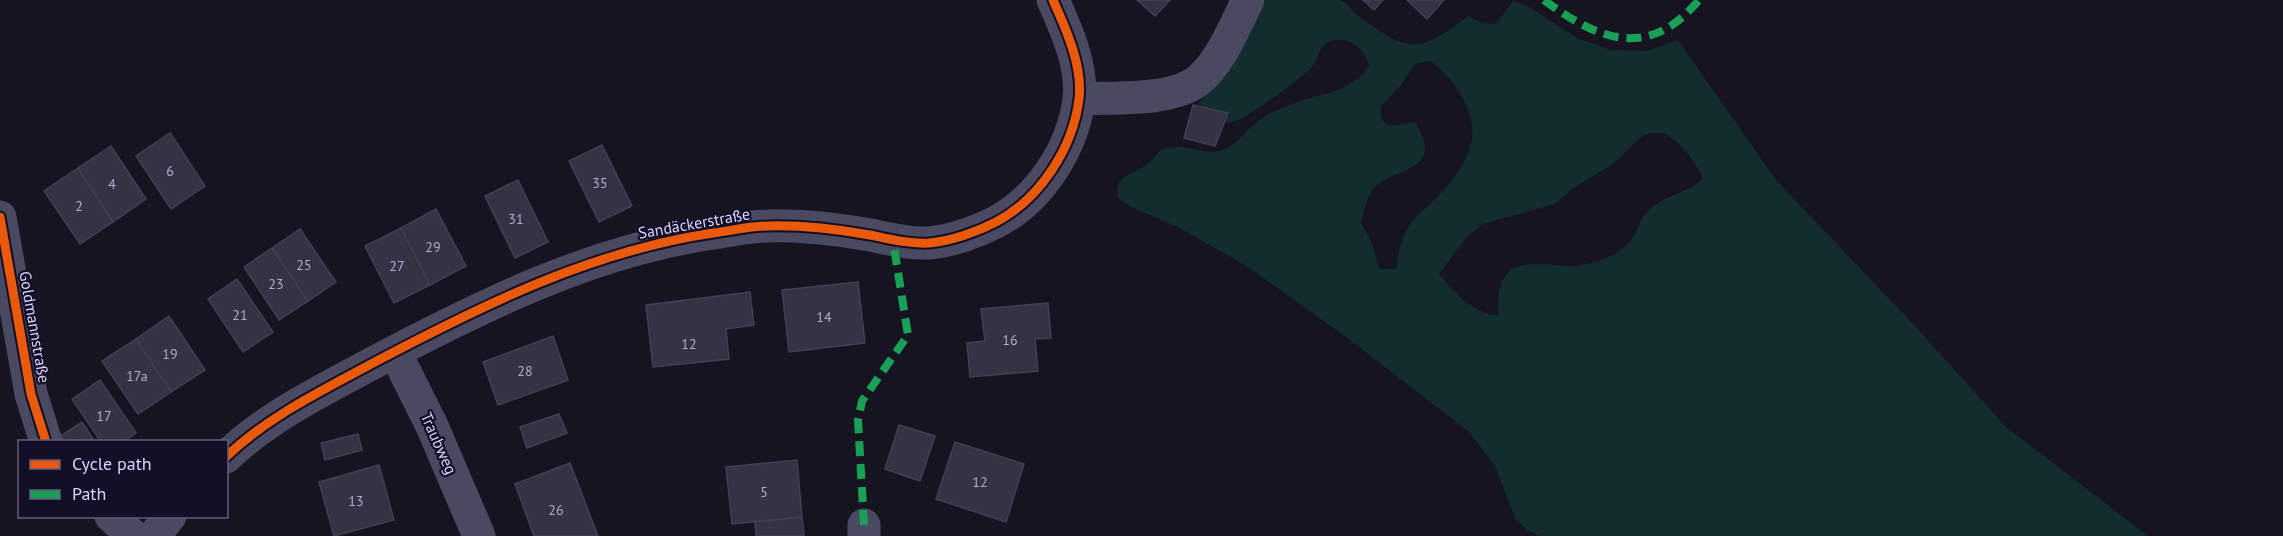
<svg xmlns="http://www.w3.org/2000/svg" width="2283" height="536" viewBox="0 0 2283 536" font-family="'PT Sans',sans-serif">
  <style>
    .green { fill: #132c2d; fill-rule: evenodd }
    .building { fill: #343243; stroke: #433f54; stroke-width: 1.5 }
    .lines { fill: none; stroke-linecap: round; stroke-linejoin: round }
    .minor { stroke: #4a4962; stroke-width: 33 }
    .quiet { stroke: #1a9f57; stroke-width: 8; stroke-dasharray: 15 8; stroke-linecap: butt }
    .cycleway-casing { stroke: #130f26; stroke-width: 13 }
    .cycleway { stroke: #e8590c; stroke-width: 9 }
    .labels { text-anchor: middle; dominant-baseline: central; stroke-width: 4.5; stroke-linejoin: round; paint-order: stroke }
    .number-label { font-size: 14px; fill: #b0acd0 }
    .street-label { font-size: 16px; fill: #d9d4ff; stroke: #130f26 }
  </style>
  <rect width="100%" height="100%" fill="#161421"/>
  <path class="green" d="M1266 0C1280 0 1330 0 1340 0 1346 2 1352 11 1357 15 1408 52 1417 56 1468 16L1482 23 1496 24 1513 1 1529 7 1577 38 1611 50 1647 51 1678 40 1776 180 1914 325 2005 426 2148 536H1540L1527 530 1516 520 1494 464 1468 431 1346 337 1248 267 1178 227 1131 207 1118 198C1114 173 1133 176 1147 164 1161 154 1154 149 1176 147 1192 146 1206 155 1222 150 1239 144 1246 130 1261 119 1268 114 1277 110 1285 107 1311 95 1356 93 1369 65 1365 50 1349 35 1331 41 1318 46 1320 56 1313 66 1304 77 1252 114 1238 120 1230 123 1224 123 1216 123L1203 114 1199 104ZM1430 61C1446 72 1457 86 1465 103 1483 137 1465 167 1441 193 1430 206 1416 214 1407 229 1400 242 1398 255 1396 269H1379L1372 243 1361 223C1364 213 1366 199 1372 191 1391 165 1448 175 1415 122L1388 126 1382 120 1380 107 1400 86 1415 64ZM1650 133C1655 133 1661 132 1665 134 1679 141 1699 165 1702 179 1686 194 1661 196 1647 212 1641 218 1638 228 1634 236 1623 253 1602 261 1583 265 1561 270 1531 257 1511 270 1497 280 1498 302 1498 316 1470 311 1457 295 1439 274L1467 237 1483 224 1555 204 1569 191 1613 164 1639 138Z"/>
  <path class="building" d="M1137 0H1170L1155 16Z
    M1363 0H1383L1374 10Z
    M1407 0H1444L1427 19Z
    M1193 105 1228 113 1215 146 1184 138Z
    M170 133 205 186 171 209 136 156Z
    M602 145 632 206 599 222 569 161Z
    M111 146 146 199 113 222 78 168Z
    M78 168 113 222 80 244 44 191Z
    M518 180 548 242 515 258 485 196Z
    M436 209 466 266 430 285 401 228Z
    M401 228 430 285 394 303 365 246Z
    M300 229 336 282 308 301 272 248Z
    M272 248 308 301 279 320 244 267Z
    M237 279 273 332 243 352 208 299Z
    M858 282 865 343 789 352 782 290Z
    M750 292 754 325 726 329 729 359 653 367 646 305Z
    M1048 303 1051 338 1035 339 1038 371 970 377 967 343 985 341 981 309Z
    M169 316 205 370 171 392 136 339Z
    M553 336 568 380 498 405 483 362Z
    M136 339 171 392 138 414 102 361Z
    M100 380 136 433 123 442H101L72 399Z
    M559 414 567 433 527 448 520 427Z
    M82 422 95 442H62L59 437Z
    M899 425 935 436 920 481 885 469Z
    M358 434 362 450 325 460 321 443Z
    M955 442 1024 464 1006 522 936 499Z
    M797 460 802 517 732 524 726 467Z
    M570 463 598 536H534L515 484Z
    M379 465 394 520 334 536 319 482Z
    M802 517 804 536H756L755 522Z"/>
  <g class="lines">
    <path class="minor" d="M1079 99C1113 97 1174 102 1200 79 1222 60 1235 25 1248 0
      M0 217 31 394 46 442
      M395 352 432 426 479 536
      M226 457C267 417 323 390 373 363 481 306 591 251 713 233 730 231 749 226 767 226 801 225 836 229 870 235 889 239 909 244 929 243 951 241 977 232 996 222 1040 199 1073 148 1079 99 1083 66 1066 29 1053 0
      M111 516 133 536
      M864 525V536
      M154 536 170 516"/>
    <path class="quiet" d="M1544 0C1599 41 1649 60 1699 0
      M864 525 858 420 862 401 908 335 893 241"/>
    <g class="cycleway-casing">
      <path id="cycleway" d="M0 217 31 394 46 442
        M226 457C267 417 323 390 373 363 481 306 591 251 713 233 730 231 749 226 767 226 801 225 836 229 870 235 889 239 909 244 929 243 951 241 977 232 996 222 1040 199 1073 148 1079 99 1083 66 1066 29 1053 0"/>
    </g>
    <use href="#cycleway" class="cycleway"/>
  </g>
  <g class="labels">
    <g class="number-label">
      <text x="170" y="171">6</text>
      <text x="600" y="183">35</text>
      <text x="112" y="184">4</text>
      <text x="79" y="206">2</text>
      <text x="516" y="219">31</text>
      <text x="433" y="247">29</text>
      <text x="304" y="265">25</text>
      <text x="397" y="266">27</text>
      <text x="276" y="284">23</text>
      <text x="240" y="315">21</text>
      <text x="824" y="317">14</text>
      <text x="1010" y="340">16</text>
      <text x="689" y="344">12</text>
      <text x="170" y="354">19</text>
      <text x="525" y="371">28</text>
      <text x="137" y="376">17a</text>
      <text x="104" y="416">17</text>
      <text x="980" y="482">12</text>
      <text x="764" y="492">5</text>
      <text x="356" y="501">13</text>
      <text x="556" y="510">26</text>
    </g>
    <g class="street-label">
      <text transform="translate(694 223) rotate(-10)">Sandäckerstraße</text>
      <text transform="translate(35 327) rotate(80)">Goldmannstraße</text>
      <text transform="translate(439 443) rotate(66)">Traubweg</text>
    </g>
  </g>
  <rect x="18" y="440" width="210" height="78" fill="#130f26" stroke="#625e7d" stroke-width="1.5"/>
  <rect x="30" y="460" width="30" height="9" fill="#e8590c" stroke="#625e7d" stroke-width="1.5"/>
  <text x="72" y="470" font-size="18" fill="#d9d4ff">Cycle path</text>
  <rect x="30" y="490" width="30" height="9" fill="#1a9f57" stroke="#625e7d" stroke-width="1.5"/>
  <text x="72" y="500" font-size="18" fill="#d9d4ff">Path</text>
</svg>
